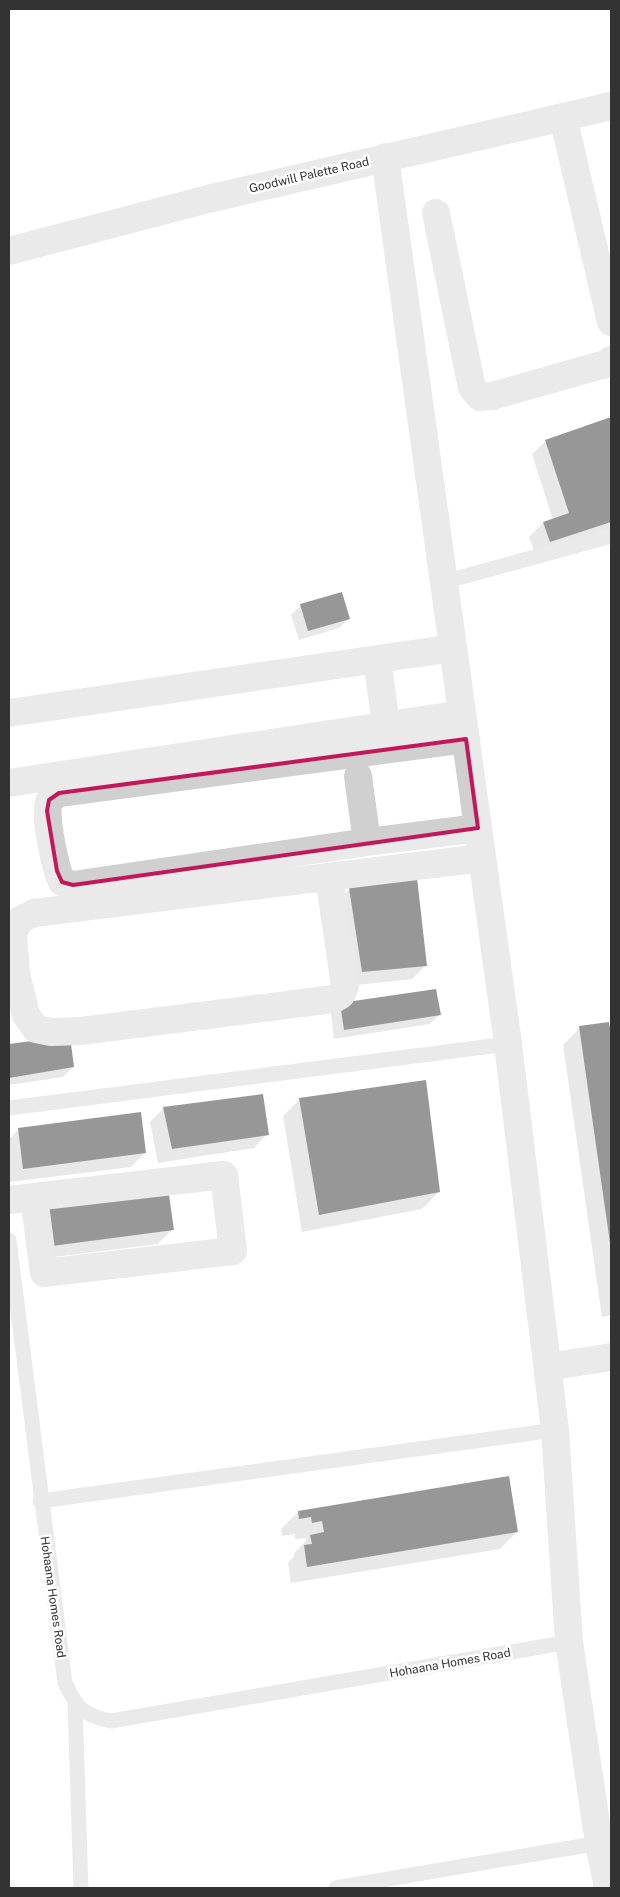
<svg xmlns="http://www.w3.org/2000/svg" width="620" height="1897" viewBox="0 0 620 1897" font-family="'Public Sans',sans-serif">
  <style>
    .shadow { fill: #0003 }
    .building { fill: #1a1a1a }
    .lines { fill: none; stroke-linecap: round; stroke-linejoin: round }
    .lane { stroke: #d0d0d0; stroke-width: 15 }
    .street { stroke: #d0d0d0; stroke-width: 28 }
    .marked { fill: none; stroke: #c2185b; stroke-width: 4; stroke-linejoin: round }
    .labels { text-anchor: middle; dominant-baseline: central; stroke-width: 5; stroke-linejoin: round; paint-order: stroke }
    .street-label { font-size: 12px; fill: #333; stroke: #fff }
  </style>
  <rect width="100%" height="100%" fill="#fff"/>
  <path class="shadow" d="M611 419V530L536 555 529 537 543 523 553 520 532 454 546 441Z
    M301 605 349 618 339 628 299 640 291 615Z
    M416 879 426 965 412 979 348 986 335 903 349 890Z
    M340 1005 439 1015 430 1024 334 1039 331 1014Z
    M608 1024 611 1044V1315L602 1317 563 1045 580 1028Z
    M69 1037 73 1067 63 1077 9 1085V1045Z
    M300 1099 439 1192 422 1209 302 1232 283 1116Z
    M164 1108 267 1134 254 1148 158 1163 150 1122Z
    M140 1113 145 1153 131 1167 10 1182 9 1139 18 1130Z
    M30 1220 172 1230 158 1244 38 1259Z
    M298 1512 517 1532 500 1549 291 1583 288 1563 294 1556V1553L306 1541V1538L295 1539V1534L282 1536 281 1529Z"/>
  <path class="building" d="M611 417V522L550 542 543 522 569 513 545 440Z
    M342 592 350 619 308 631 300 604Z
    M417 878 427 966 362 972 349 888Z
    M436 989 441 1015 344 1030 340 1003Z
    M609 1022 611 1035 610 1243 579 1026Z
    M70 1036 74 1067 9 1078V1044Z
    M426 1080 440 1192 319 1215 299 1098Z
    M263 1094 269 1135 172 1149 163 1107Z
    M141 1112 146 1153 23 1169 18 1128Z
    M168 1188 174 1230 52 1246 43 1205Z
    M509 1476 518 1532 307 1567 304 1545 312 1544 310 1535 324 1532 322 1521 312 1523 311 1517 299 1519 298 1511Z"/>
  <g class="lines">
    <path class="lane" d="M444 582 611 536
      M9 1108 508 1044
      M9 1240 65 1683C77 1708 82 1715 111 1721L569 1642
      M40 1501 555 1430
      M75 1704 81 1888
      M336 1888 599 1843"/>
    <path class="street" d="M563 117 611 322
      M385 157 508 1044 555 1430 569 1642 599 1843 608 1888
      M436 213 472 388 480 397 492 396 609 363 611 360
      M9 251 208 199 611 106
      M377 659 386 725
      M9 713 453 648
      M466 739 59 793C57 795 52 797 50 800 42 811 56 869 62 882L73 885 367 842 478 828
      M358 776 367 842
      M9 783 462 714
      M329 877 345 986 341 995 334 999 81 1031 51 1032 36 1029 26 1015 16 973 13 933 20 920 34 913 482 858
      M9 1200 34 1197 224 1175 233 1251 44 1273 34 1197
      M548 1367 611 1357"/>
  </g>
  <path d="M0 0H620V1897H0ZM466 739 478 828 73 885 62 882 57 871 47 811 49 800 59 793Z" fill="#fff" fill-opacity=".55" fill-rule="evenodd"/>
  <path class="marked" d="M466 739 478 828 73 885 62 882 57 871 47 811 49 800 59 793Z"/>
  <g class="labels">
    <g class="street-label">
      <text transform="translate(309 175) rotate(-13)">Goodwill Palette Road</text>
      <text transform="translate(53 1597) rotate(82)">Hohaana Homes Road</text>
      <text transform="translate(450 1663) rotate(-10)">Hohaana Homes Road</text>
    </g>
  </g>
  <rect width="620" height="1897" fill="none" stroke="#333333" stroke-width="20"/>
</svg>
